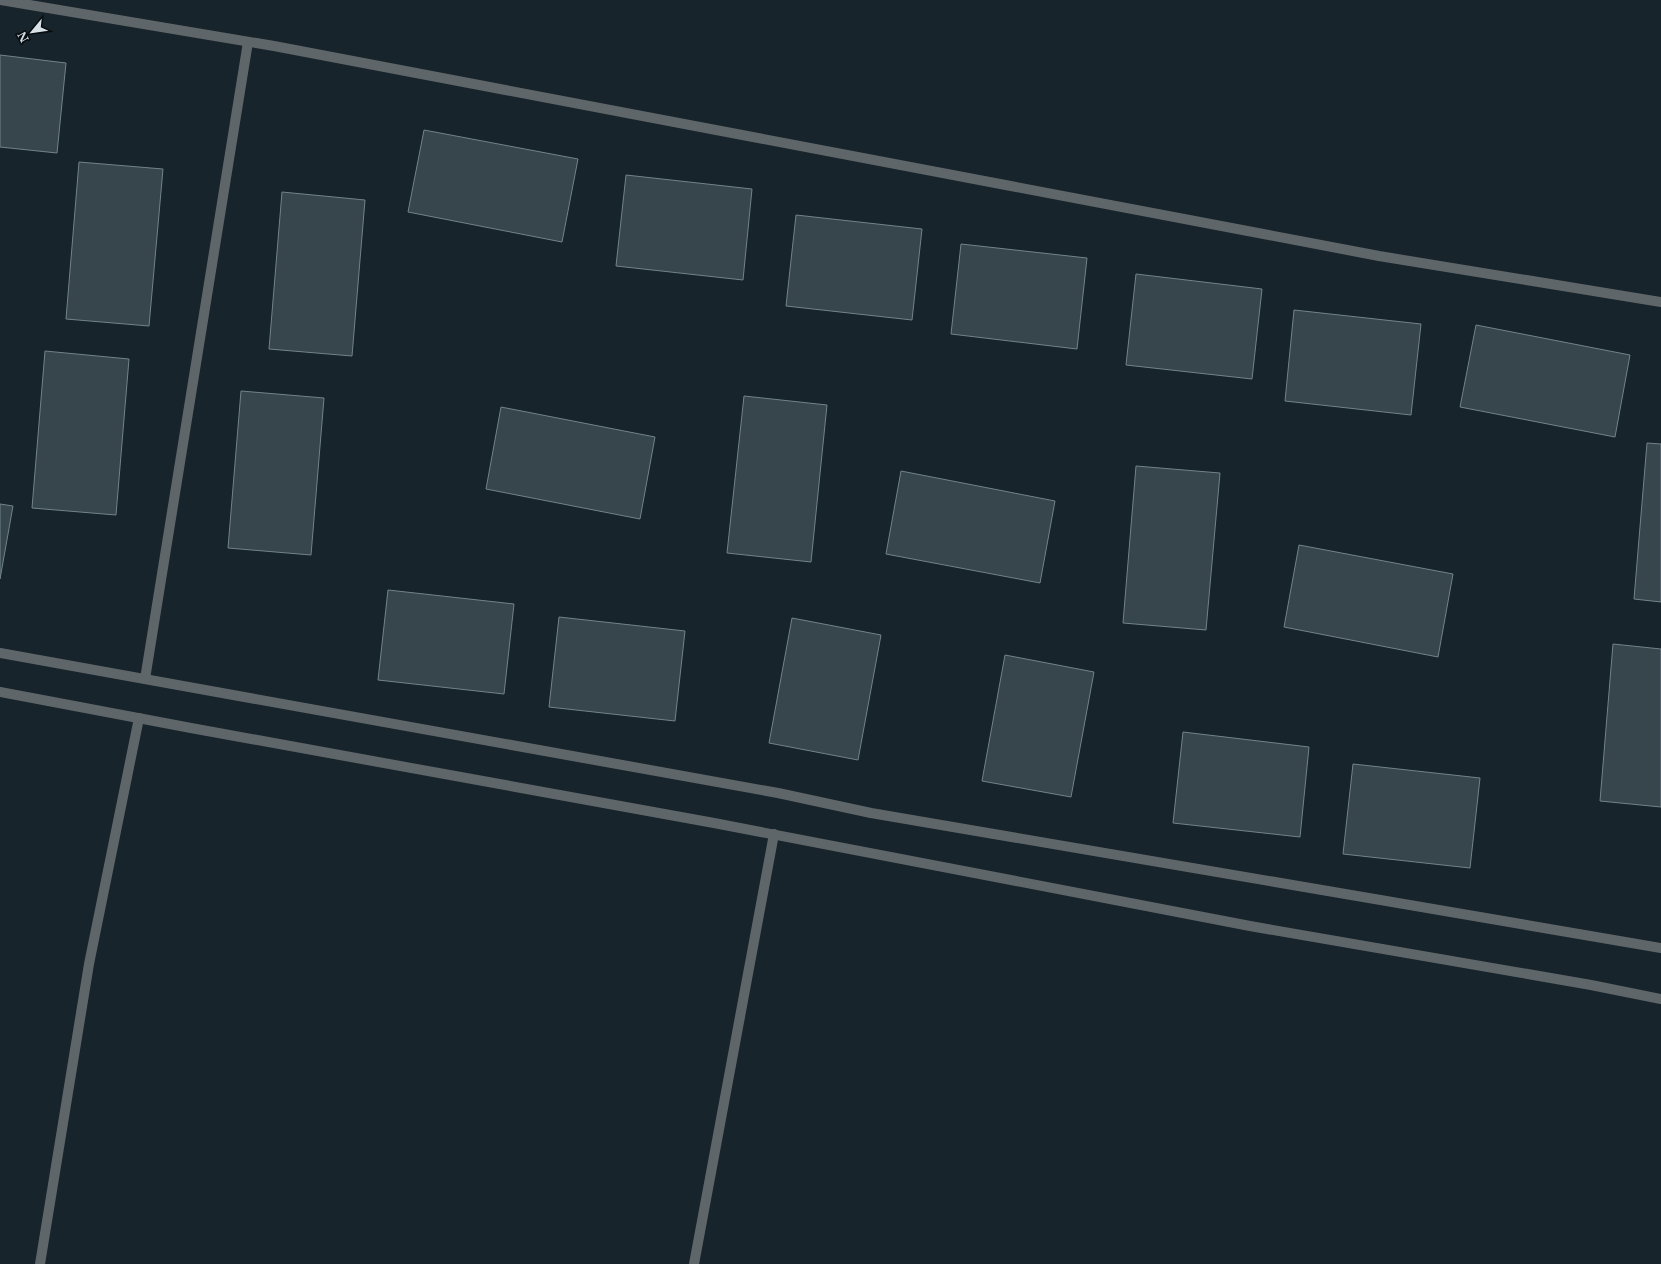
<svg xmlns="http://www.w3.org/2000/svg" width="1661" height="1264" viewBox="0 0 1661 1264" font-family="'Libre Baskerville',serif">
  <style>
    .building { fill: #37454d; stroke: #72838b }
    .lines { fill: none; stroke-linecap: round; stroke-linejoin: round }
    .minor { stroke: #5f6669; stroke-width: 10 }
    .tertiary { stroke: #5f6669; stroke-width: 10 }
  </style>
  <rect width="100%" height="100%" fill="#17242b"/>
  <path class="building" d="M0 55 66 63 57 153 0 147Z
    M424 130 578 159 562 242 408 212Z
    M79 162 163 169 149 326 66 319Z
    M626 175 752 189 743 280 616 266Z
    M282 192 365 200 352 356 269 349Z
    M796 215 922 229 912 320 786 306Z
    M961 244 1087 258 1077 349 951 334Z
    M1136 274 1262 289 1252 379 1126 365Z
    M1294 310 1421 324 1411 415 1285 401Z
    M1476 325 1630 355 1615 437 1460 407Z
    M45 351 129 359 116 515 32 508Z
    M241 391 324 398 311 555 228 548Z
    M744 396 827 405 811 562 727 553Z
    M501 407 655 437 640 519 486 489Z
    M1647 443 1661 444V602L1634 599Z
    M1136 466 1220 473 1206 630 1123 623Z
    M901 471 1055 501 1040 583 886 554Z
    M0 504 13 506 0 579Z
    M1299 545 1453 574 1438 657 1284 627Z
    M388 590 514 604 504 694 378 680Z
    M559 617 685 631 675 721 549 707Z
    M792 618 881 635 858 760 769 743Z
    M1613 644 1661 649V807L1600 801Z
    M1005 655 1094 672 1071 797 982 781Z
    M1183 732 1309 747 1300 837 1173 823Z
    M1353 764 1480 778 1470 868 1343 854Z"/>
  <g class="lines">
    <path class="minor" d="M0 0 274 46 1379 256 1661 302
      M145 679 248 42
      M40 1264 89 964 139 718
      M694 1264 774 834"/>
    <path class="tertiary" d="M0 653 778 793 871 813 1661 948
      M0 692 191 728 714 823 1250 926 1591 985 1661 999"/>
  </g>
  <g transform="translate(32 32) rotate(241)" stroke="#070d10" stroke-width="3" paint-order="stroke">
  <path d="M0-3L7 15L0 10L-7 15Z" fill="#d8e1e6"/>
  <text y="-6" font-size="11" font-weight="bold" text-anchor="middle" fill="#d8e1e6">N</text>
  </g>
</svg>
